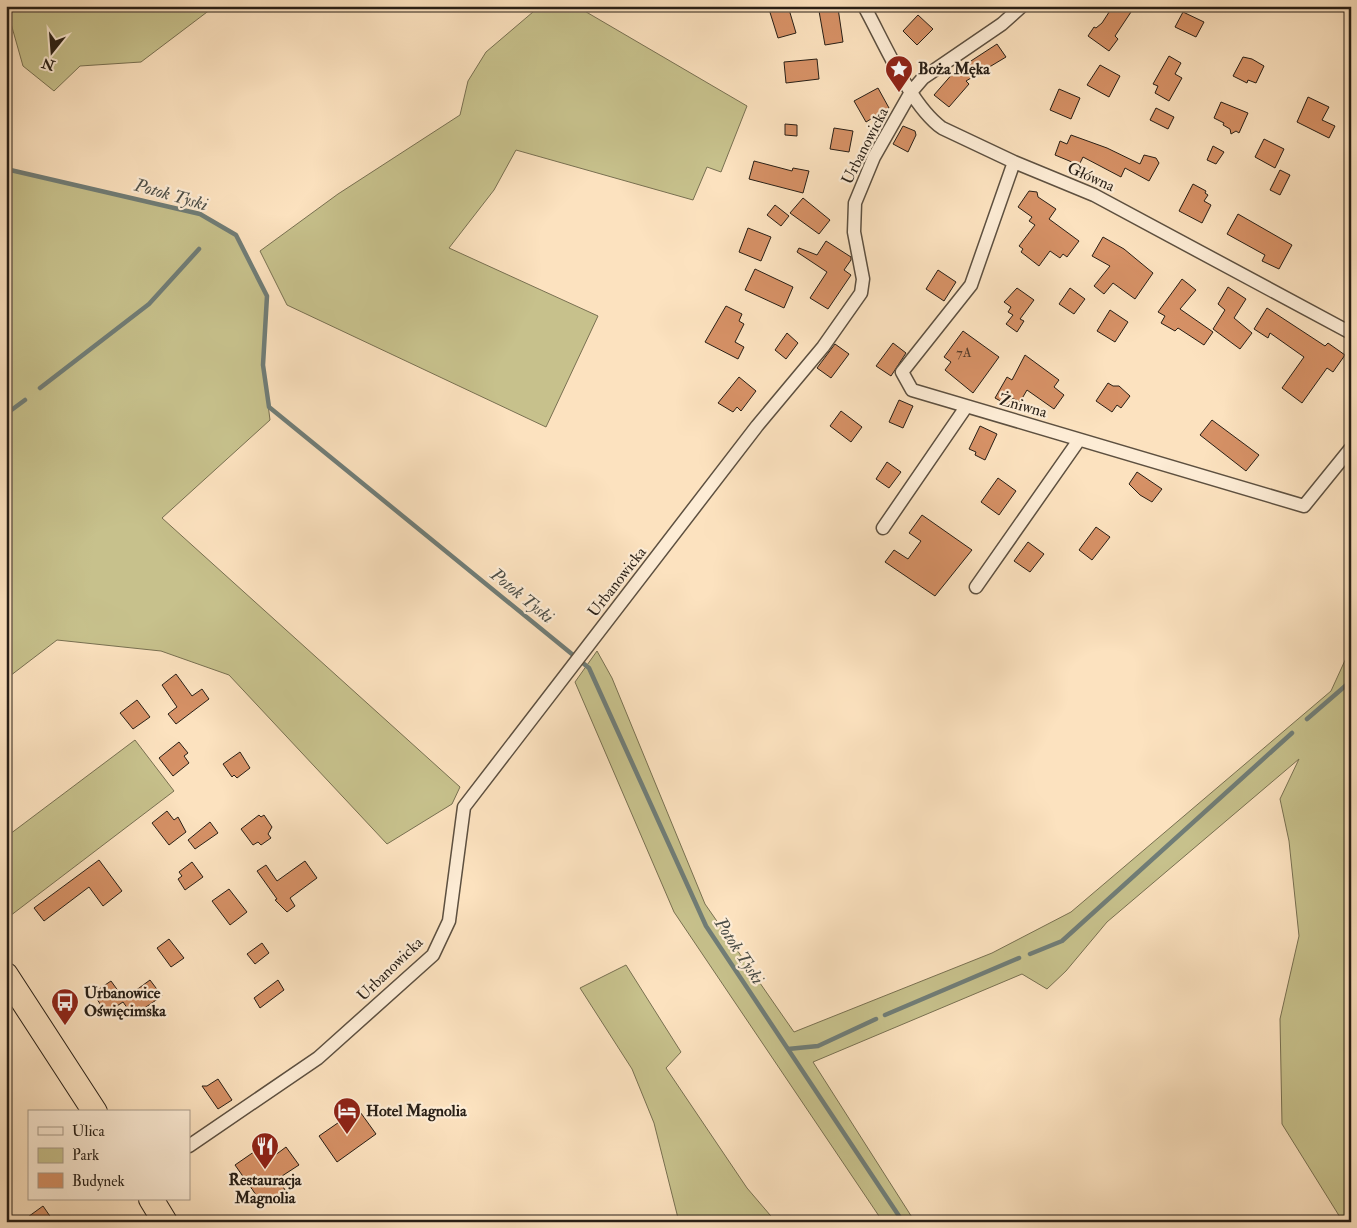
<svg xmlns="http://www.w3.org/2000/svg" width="1357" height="1228" viewBox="0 0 1357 1228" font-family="'IM FELL Double Pica',serif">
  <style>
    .green { fill: #c7c18c; stroke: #787051 }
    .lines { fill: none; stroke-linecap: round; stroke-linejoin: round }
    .stream { stroke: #707d77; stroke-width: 4.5 }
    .building { fill: #d69166; stroke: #281f16 }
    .street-casing { stroke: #5d5040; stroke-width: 15 }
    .highway-casing { stroke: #281f16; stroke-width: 26 }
    .street { stroke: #fdecd5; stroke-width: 12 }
    .highway { stroke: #fce2bf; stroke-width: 24 }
    .labels { text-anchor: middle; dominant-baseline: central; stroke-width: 4.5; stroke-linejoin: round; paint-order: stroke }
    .number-label { font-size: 14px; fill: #543c2a }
    .poi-label { font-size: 16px; font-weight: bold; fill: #281f16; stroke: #fdecd5; text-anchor: start }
    .street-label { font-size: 16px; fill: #281f16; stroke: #fdecd5 }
    .water-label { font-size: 18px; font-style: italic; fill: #4c4e47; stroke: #fdecd5 }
  </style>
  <rect width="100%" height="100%" fill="#fce2bf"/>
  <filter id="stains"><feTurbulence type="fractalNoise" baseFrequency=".004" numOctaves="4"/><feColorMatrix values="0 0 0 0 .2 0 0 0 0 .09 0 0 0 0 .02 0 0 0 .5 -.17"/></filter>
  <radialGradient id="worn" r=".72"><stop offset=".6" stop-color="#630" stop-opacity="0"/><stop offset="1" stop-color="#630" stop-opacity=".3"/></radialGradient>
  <path class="green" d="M6 6H215L141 62 80 66 54 91 23 66Z
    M540 6H576L747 106 721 172 707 167 693 200 516 150 494 190 449 248 598 316 546 427 287 305 260 251 338 194 460 115 468 81 486 52Z
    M6 169 200 214 236 235 267 296 263 365 270 420 162 518 460 787 452 804 387 844 229 675 161 651 57 640 6 679Z
    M597 651 612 678 705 904 794 1032 992 953 1071 912 1331 691 1347 656 1351 655V1222H1343L1282 1124 1280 1019 1299 936 1289 841 1280 799 1299 759 1107 922 1066 971 1047 989 1022 974 813 1062 915 1222H883L674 912 575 682Z
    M135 740 174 791 6 919V837Z
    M626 965 681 1052 666 1068 747 1188 776 1222H679L654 1123 632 1069 580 988Z"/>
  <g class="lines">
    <path class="stream" d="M6 169 200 214 236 235 267 296 263 365 269 407 589 668 706 926 903 1222
      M40 388 149 304 199 249
      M6 414 25 400
      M1307 719 1351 681
      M1030 954 1062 941 1292 733
      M885 1015 1019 958
      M788 1049 818 1046 876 1019"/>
  </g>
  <path class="building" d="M768 6H788L796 33 778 38Z
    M1113 6H1135L1115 36 1118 39 1109 51 1088 36 1094 27 1096 28 1102 23Z
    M838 8 843 42 825 45 819 11Z
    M1183 12 1204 22 1196 37 1175 27Z
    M918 15 933 29 917 45 903 31Z
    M997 44 1006 57 966 81 969 84 949 107 934 95 954 72Z
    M1169 56 1181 63 1175 74 1182 78 1169 101 1155 93 1158 86 1153 84Z
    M1243 57 1252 59 1264 66 1256 83 1248 80 1247 83 1233 76Z
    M817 59 819 79 786 83 784 62Z
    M1100 65 1120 76 1109 97 1087 85Z
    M878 88 889 108 866 122 854 101Z
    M1059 89 1080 98 1071 119 1050 110Z
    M1308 97 1329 107 1322 120 1335 126 1329 138 1297 122Z
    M1221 102 1248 113 1239 133 1236 131 1231 134 1230 129 1223 125 1224 123 1214 118Z
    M1156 108 1174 117 1168 129 1150 120Z
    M785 124 797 125V136L785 135Z
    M903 126 915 131 916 135 908 152 893 144Z
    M834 128 853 131 849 152 830 149Z
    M1071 135 1107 148 1140 164 1144 155 1156 158 1159 163 1149 181 1125 168 1121 177 1083 157 1079 165 1055 155 1060 141 1067 144Z
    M1264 139 1284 149 1275 168 1255 157Z
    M1213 146 1224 152 1216 164 1207 160Z
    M754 161 792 171 793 168 809 171 803 193 749 179Z
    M1280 170 1290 175 1280 195 1270 190Z
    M1193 184 1206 191 1205 193 1208 195 1204 201 1211 205 1202 223 1179 211Z
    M1029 191 1037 192 1038 197 1056 209 1049 219 1079 241 1067 257 1063 254 1060 258 1050 251 1039 266 1021 252 1023 249 1019 246 1035 225 1029 221 1032 217 1018 207Z
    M803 198 830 220 819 234 790 213Z
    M775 205 789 216 781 226 767 215Z
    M1238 214 1292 245 1279 269 1262 261 1265 255 1227 234Z
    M748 228 771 237 761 261 739 252Z
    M1103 237 1124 249 1153 273 1135 299 1113 283 1104 294 1094 286 1110 266 1092 256Z
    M826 241 851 257V260L844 270 851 275 828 309 810 298 827 272 797 252 799 248 817 255Z
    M755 269 793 287 784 308 745 290Z
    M938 270 956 282 944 301 926 289Z
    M1182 279 1196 290 1180 309 1213 332 1204 345 1178 328 1175 331 1161 323 1165 316 1158 312Z
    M1228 287 1246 299 1234 318 1252 333 1240 349 1213 329 1225 310 1218 304Z
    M1017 288 1034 300 1020 319 1024 321 1017 332 1006 324 1013 315 1008 312 1011 307 1004 302Z
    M1070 288 1085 299 1074 314 1059 304Z
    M726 306 742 314 739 321 744 324 735 342 744 347 738 359 705 342Z
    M1267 308 1325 346 1328 343 1345 355 1333 372 1327 368 1302 403 1282 388 1304 357 1270 333 1268 338 1254 329Z
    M1110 310 1128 322 1115 342 1097 331Z
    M963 331 999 357 973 393 945 370 951 362 944 357Z
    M787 333 798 343 786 359 775 350Z
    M893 343 906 353 891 376 876 366Z
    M835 344 849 354 831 378 817 368Z
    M1025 355 1059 380 1054 387 1064 395 1054 409 1027 390 1020 402 1012 398 1008 405 995 398 1007 377 1012 380Z
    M739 377 756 391 741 411 737 407 733 412 718 403Z
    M1108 383 1113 386H1119L1130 396 1121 408 1117 405 1112 412 1096 401Z
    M899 400 913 406 903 428 889 422Z
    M841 411 862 427 851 442 830 426Z
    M1212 420 1259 455 1246 471 1200 435Z
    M980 426 997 434 985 460 975 455 976 452 969 449Z
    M887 462 901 472 889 488 876 479Z
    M1137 472 1162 489 1152 502 1140 495 1129 484Z
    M998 478 1016 491 999 515 981 502Z
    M922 515 972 550 935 596 885 562 894 550 908 559 921 541 909 533Z
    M1096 527 1110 537 1092 560 1079 550Z
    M1028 542 1044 554 1030 572 1014 561Z
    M176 674 192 696 202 689 209 699 176 724 168 714 177 707 162 685Z
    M137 700 150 717 133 729 120 713Z
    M179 742 188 753 184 756 189 763 173 776 159 758Z
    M240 752 250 768 237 778 234 775 232 777 223 764Z
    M167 811 174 820 178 817 186 832 169 845 152 823Z
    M259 815 261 817 264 815 272 827 268 834 271 838 261 845 258 842 253 845 241 829Z
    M210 822 218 833 195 849 188 840Z
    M99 860 122 891 103 906 89 887 44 921 34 908Z
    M305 861 317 878 290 898 295 906 287 912 275 900 277 899 257 871 266 865 277 881Z
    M192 862 203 877 185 890 178 879 182 876 179 872Z
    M229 889 247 912 230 925 212 901Z
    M169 939 184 958 171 967 157 948Z
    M262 943 269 953 255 964 247 954Z
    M150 980 162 996 133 1016 123 1002 106 1013 93 993 111 981 124 999Z
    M278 980 284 990 260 1008 254 998Z
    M218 1079 232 1100 218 1109 202 1086H207Z
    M358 1109 376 1134 337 1162 319 1136Z
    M261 1147 270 1159 286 1147 299 1165 282 1176 287 1184 283 1187 288 1194 273 1204 266 1198 261 1202 235 1165Z
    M43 1206 54 1222H21Z"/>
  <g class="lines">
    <g class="street-casing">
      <path id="street" d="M864 6C884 42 910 105 942 128L1014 162 1094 195 1351 333
        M1014 162 971 285 902 372 912 390 1304 506 1351 448
        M883 528 966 407
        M976 587 1079 440
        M189 1146 318 1058 433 955 449 921 464 807 757 426 823 347 861 293 863 279 854 232 855 203 874 157 911 92 923 78 1002 24 1022 6"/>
    </g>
    <g class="highway-casing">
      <path id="highway" d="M6 975 95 1112
        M151 1199 165 1222"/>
    </g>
    <use href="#street" class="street"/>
    <use href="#highway" class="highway"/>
  </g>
  <defs>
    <g id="sight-pin" transform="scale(1.4375)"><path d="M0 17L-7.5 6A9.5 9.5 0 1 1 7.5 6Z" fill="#8f2418" stroke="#fdecd5"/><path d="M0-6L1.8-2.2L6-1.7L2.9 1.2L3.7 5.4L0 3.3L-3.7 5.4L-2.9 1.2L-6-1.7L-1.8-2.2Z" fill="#fff"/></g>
    <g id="bus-pin" transform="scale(1.4375)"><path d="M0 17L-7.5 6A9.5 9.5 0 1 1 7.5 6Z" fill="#8f2418" stroke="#fdecd5"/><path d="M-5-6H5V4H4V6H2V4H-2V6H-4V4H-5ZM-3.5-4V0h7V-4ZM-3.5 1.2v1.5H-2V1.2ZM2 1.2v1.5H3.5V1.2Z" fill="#fff"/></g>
    <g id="hotel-pin" transform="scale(1.4375)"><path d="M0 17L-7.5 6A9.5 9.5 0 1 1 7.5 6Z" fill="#8f2418" stroke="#fdecd5"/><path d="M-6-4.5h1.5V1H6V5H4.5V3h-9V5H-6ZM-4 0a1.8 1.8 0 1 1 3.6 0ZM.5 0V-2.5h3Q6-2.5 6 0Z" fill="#fff"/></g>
    <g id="restaurant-pin" transform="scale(1.4375)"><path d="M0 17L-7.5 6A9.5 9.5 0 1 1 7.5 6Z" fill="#8f2418" stroke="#fdecd5"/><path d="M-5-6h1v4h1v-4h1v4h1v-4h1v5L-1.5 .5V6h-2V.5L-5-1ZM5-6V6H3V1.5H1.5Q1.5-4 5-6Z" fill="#fff"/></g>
  </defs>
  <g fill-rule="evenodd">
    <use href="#sight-pin" x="899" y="69"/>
    <use href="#bus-pin" x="65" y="1002"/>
    <use href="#hotel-pin" x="347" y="1111"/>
    <use href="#restaurant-pin" x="265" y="1146"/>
  </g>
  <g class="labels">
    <g class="number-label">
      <text x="964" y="352">7A</text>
    </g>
    <g class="poi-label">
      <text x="918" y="69">Boża Męka</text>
      <text x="84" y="993">Urbanowice<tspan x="84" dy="18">Oświęcimska</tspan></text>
      <text x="366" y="1111">Hotel Magnolia</text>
      <text x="265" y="1180" text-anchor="middle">Restauracja<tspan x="265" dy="18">Magnolia</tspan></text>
    </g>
    <g class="street-label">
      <text transform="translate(865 146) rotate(-63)">Urbanowicka</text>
      <text transform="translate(1091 177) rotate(24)">Główna</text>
      <text transform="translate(1023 406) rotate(16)">Żniwna</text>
      <text transform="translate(617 582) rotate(-52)">Urbanowicka</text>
      <text transform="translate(390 969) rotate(-44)">Urbanowicka</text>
    </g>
    <g class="water-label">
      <text transform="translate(171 195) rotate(16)">Potok Tyski</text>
      <text transform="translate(522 596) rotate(39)">Potok Tyski</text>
      <text transform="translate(739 951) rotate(57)">Potok Tyski</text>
    </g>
  </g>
  <rect width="1357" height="1228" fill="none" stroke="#fce2bf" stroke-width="25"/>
  <rect x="8" y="8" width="1342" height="1213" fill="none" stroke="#281f16" stroke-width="2.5"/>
  <rect x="12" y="12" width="1332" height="1203" fill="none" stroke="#281f16"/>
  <rect x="28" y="1110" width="162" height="90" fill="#fdecd5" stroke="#a89a89"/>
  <rect x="38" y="1127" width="25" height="8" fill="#fdecd5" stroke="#a89a89"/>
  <text x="72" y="1136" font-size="15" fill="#281f16">Ulica</text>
  <rect x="38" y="1148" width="25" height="15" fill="#c7c18c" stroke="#a89a89"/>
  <text x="72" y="1160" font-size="15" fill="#281f16">Park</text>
  <rect x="38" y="1173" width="25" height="15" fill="#d69166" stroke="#a89a89"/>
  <text x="72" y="1186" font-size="15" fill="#281f16">Budynek</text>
  <g transform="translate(52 52) rotate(197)" stroke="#fdecd5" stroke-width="4" paint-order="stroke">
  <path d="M0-4L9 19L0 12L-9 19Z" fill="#281f16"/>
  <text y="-8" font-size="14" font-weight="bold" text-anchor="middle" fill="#281f16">N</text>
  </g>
  <rect width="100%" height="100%" filter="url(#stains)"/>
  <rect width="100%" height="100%" fill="url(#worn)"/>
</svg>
